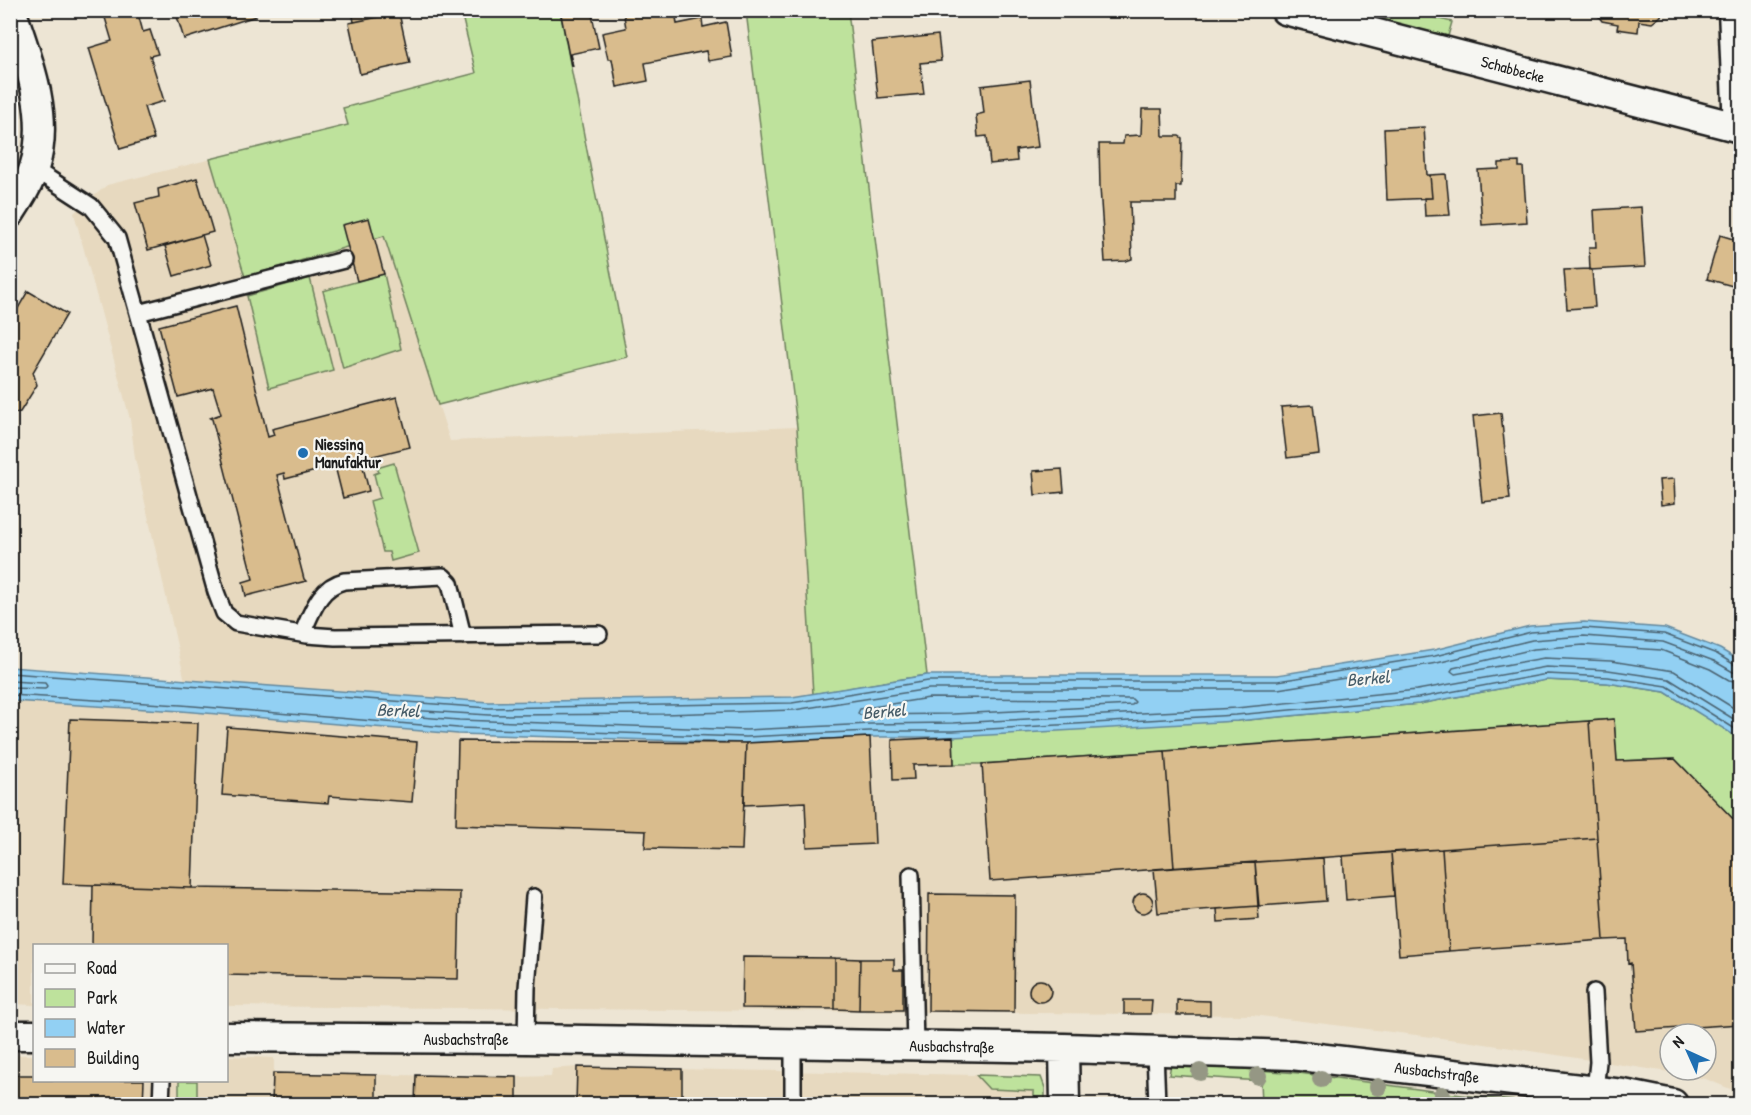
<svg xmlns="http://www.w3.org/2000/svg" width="1751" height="1115" viewBox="0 0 1751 1115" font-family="'Patrick Hand',sans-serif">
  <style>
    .built { fill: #e7d9bf; fill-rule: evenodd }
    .green { fill: #bee29c; stroke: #6d7f5c; stroke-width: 1.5 }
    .water { fill: #92d0f3; stroke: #63889d; stroke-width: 1.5 }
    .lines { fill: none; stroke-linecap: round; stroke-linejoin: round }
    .shore { stroke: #4b6472; stroke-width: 1.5 }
    .building { fill: #d9bc8d; stroke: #1c1c1c; stroke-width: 1.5 }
    .lane-casing { stroke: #1c1c1c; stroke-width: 20 }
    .street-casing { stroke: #1c1c1c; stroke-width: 33 }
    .lane { stroke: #f6f6f2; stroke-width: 15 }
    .street { stroke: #f6f6f2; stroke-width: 28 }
    .tree { fill: #959784 }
    .poi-dot { fill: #1f6fb2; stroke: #f6f6f2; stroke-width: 2 }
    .labels { text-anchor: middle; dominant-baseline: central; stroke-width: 4.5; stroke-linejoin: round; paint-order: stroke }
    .street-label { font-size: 16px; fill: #1c1c1c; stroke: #f6f6f2 }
    .poi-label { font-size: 16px; font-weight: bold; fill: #1c1c1c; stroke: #f6f6f2; text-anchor: start }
    .water-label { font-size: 18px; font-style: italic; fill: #455b67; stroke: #f6f6f2 }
  </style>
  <rect width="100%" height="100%" fill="#ede5d4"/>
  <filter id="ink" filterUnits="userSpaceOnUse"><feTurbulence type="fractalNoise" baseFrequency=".0167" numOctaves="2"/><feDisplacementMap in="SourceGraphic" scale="12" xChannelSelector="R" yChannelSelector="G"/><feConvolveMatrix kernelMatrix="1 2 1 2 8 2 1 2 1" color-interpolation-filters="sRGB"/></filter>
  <g filter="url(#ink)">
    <path class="built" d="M349 125 450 441 797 427 813 694 792 697 664 700 489 702 185 681 135 458 130 419 74 213 107 185Z
      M10 701 181 711 332 722 458 734V741L746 743 870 737 892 740 953 737 954 764H982L1651 707 1740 802V1093L1706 1079 1669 1072 1465 1041 1252 1015 227 1006 226 946H34V1005L11 1004ZM1670 1034H1706V1070H1670Z
      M10 1055H34V1080H226L227 1056 274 1058V1073L517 1077 551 1076 552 1069 577 1067 976 1075 989 1089 1035 1091 1034 1104H11Z"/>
    <path class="green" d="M488 11H560L627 357 438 405 384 236 245 277 210 159 348 125 343 108 476 73 462 16Z
      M746 11H848L927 675 813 694 797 427Z
      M1351 11H1407L1452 22 1446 43 1359 19Z
      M384 274 401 349 343 368 323 291Z
      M310 278 333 370 269 388 247 296Z
      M394 463 419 553 391 561 389 552H383L370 501 380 498 374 474 379 472 377 468Z
      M1546 680 1607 683 1665 692 1738 737 1740 739V826L1675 759 1617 761 1614 719 982 764H954L953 737 959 729 1237 721 1419 704Z
      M1171 1064 1299 1073 1484 1098 1550 1104H1262L1261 1081 1169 1075Z
      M976 1075 1041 1077 1045 1088V1104H1034V1091L989 1089Z
      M179 1081H197V1104H179Z"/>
    <path class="water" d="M1584 622 1665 628 1720 649 1740 661V739L1665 692 1607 683 1546 680 1419 704 1237 721 953 737H870L746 743 458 734 181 711 11 701 10 667 489 702 792 697 927 675H1277L1434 650 1530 626Z"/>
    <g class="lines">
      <path class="shore" d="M10 673 489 708 792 703 928 681H1278L1435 656 1531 632 1584 628 1664 634 1717 654 1735 665 1740 666
        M1740 673 1733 672 1714 661 1663 642 1584 636 1532 640 1437 663 1278 689H929L794 710 664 714 489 715 408 710 405 713 407 716 459 720 746 730 870 724 953 723 1236 708 1417 690 1546 667 1608 670 1669 679 1740 723
        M10 681 45 683 47 686 45 689 10 688
        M1740 682 1729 680 1710 669 1661 650 1584 645 1534 649 1453 668 1451 671 1455 674 1544 658 1611 661 1674 671 1740 712
        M10 695 181 705 458 728 746 737 870 731H953L1236 715 1418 698 1547 674 1608 677 1667 686 1740 732
        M929 698 1132 699 1135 702 1132 705 953 714 860 715 858 713 860 709Z"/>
    </g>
    <path class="building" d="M137 10 143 32 150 30 158 54 150 56 164 101 144 107 154 139 120 149 89 48 112 41 103 11Z
      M137 10H158L138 17Z
      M175 10H254L256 16 184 39Z
      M352 10H409L354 22Z
      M585 10H591L599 48 570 54 573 66H571L561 15Z
      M623 10H675L677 24 702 19 703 27 726 22 732 57 708 61 706 51 645 63 648 81 617 87 612 59H608L602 33 626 28Z
      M1594 10H1662L1661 16 1652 23 1639 21 1638 32 1617 29 1618 24 1602 21Z
      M399 13 410 63 360 74 349 23Z
      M938 35 941 61 920 63 924 94 878 98 872 42Z
      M1030 80 1038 147 1016 150 1017 161 990 164 987 136 978 137 976 115 984 113 981 86Z
      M1142 109H1162L1163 136H1179L1182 138 1181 186H1176V202H1130L1132 259 1126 261 1105 262 1100 187 1099 144H1123L1124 136 1141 135Z
      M1424 127 1427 175H1430L1432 198 1387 200 1384 129Z
      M1519 162V167H1523L1527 222 1482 225 1478 170 1499 169V163Z
      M1446 174 1450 215 1425 216 1424 198H1432L1430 175Z
      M197 178 213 232 148 250 135 203 159 197 158 189Z
      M1641 207 1645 267 1590 270 1589 247H1596L1594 210Z
      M369 218 384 274 357 281 342 225Z
      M202 235 211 265 174 276 165 246Z
      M1720 235 1740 241V288L1707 279Z
      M1590 269 1592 270 1595 307 1567 309 1564 270Z
      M28 291 67 314 33 372 37 385 20 412 10 414V322Z
      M236 306 268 437 274 435 272 429 397 397 410 447 361 459 369 491 343 498 335 466 285 479 284 473 277 475 304 579 306 581 246 596 243 582 253 579 212 419 210 418 221 414 213 388 178 397 159 326Z
      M1313 405 1319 454 1287 458 1281 407Z
      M1501 413 1510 499 1482 502 1473 416Z
      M1062 469 1064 492 1035 495 1033 471Z
      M1674 479 1675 503 1661 505 1659 480Z
      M70 719 198 723 192 888 63 884Z
      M1614 719 1617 761 1675 759 1740 826V1024L1636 1031 1631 963 1628 964 1627 939 1604 940 1589 721Z
      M1589 721 1597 838 1174 868 1165 751Z
      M227 727 417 742 412 802 329 796 328 803 222 795Z
      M870 737 875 844 807 847 805 802 744 805 746 743Z
      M953 737 954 764 913 765 914 779 893 780 892 740Z
      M458 741 746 743 742 850 645 848 646 831 456 825Z
      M1165 751 1174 868 990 881 982 764Z
      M1597 838 1604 940 1449 951 1442 849Z
      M1442 849 1449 951 1399 955 1391 852Z
      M1391 852 1394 896 1346 900 1343 856Z
      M1323 858 1326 901 1259 906 1255 862Z
      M1255 862 1258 906 1158 913 1154 869Z
      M93 885 192 888 460 892 458 979 226 975V946H92Z
      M1133 903a10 10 0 1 1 20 0a10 10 0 1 1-20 0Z
      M929 894 1015 895 1014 1012 928 1011Z
      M1258 906 1259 919 1218 922 1217 909Z
      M743 957 835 958V1009L742 1008Z
      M835 958 860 959 859 1010 835 1009Z
      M860 959H894V970H903V1010H859Z
      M1029 991a11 11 0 1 1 22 0a11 11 0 1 1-22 0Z
      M1124 1000H1152L1151 1014H1124Z
      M1177 1000 1210 1001V1015H1177Z
      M577 1067 682 1069V1104H576Z
      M273 1073 376 1075V1104H272Z
      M10 1075H34V1080H144L143 1104H10Z
      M416 1075 517 1077V1104H415Z"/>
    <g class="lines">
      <g class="lane-casing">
        <path id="lane" d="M34 169 91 206 117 238 216 592 224 613 236 623 307 635 335 637 599 634
          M138 313 344 260
          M302 634C312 612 319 587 344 581L443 576 450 583 463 636
          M911 875 915 1046
          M1594 992 1598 1062 1595 1091
          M526 1039 527 988 534 897
          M1155 1051 1157 1104
          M161 1104 162 1080
          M793 1104V1044"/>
      </g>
      <g class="street-casing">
        <path id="street" d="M1285 10 1740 128
          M1733 10 1738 128
          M10 213C19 199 29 184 34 168 51 117 28 59 11 10
          M10 1035H34
          M226 1037 526 1039 1064 1048 1292 1055 1623 1094 1673 1104
          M1064 1048 1065 1104"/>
      </g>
      <use href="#lane" class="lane"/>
      <use href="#street" class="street"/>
    </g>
    <g class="tree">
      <circle cx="1200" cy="1072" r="9"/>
      <circle cx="1258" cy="1076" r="9"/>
      <circle cx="1321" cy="1079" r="9"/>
      <circle cx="1378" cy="1087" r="9"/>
      <circle cx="1442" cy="1095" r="9"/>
    </g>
  </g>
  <circle class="poi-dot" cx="303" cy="453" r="6"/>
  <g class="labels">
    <g class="street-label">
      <text transform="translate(1513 69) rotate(15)">Schabbecke</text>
      <text x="466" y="1039">Ausbachstraße</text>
      <text transform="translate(952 1046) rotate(1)">Ausbachstraße</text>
      <text transform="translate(1437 1072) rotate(7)">Ausbachstraße</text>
    </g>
    <g class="poi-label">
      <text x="315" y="444">Niessing<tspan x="315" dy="18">Manufaktur</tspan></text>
    </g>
    <g class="water-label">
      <text transform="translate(1368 678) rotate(-5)">Berkel</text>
      <text transform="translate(398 710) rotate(2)">Berkel</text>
      <text transform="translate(884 711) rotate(-5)">Berkel</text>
    </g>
  </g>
  <rect width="1751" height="1115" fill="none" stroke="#f6f6f2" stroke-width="36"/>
  <rect x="18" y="18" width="1715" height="1079" fill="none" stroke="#1c1c1c" stroke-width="2" filter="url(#ink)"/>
  <rect x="33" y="944" width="195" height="138" fill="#f6f6f2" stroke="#9f9f9c" stroke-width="1.5"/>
  <rect x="45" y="964" width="30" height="9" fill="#f6f6f2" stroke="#9f9f9c" stroke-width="1.5"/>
  <text x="87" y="974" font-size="18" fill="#1c1c1c">Road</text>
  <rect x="45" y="989" width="30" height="18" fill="#bee29c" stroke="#9f9f9c" stroke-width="1.5"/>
  <text x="87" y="1004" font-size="18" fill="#1c1c1c">Park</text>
  <rect x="45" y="1019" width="30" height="18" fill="#92d0f3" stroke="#9f9f9c" stroke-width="1.5"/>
  <text x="87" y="1034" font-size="18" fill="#1c1c1c">Water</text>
  <rect x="45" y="1049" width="30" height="18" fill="#d9bc8d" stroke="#9f9f9c" stroke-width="1.5"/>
  <text x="87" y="1064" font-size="18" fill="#1c1c1c">Building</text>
  <g transform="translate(1688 1052) rotate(315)"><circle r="28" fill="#f6f6f2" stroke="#9f9f9c" stroke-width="1.5"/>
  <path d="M0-4.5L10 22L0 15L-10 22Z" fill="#1f6fb2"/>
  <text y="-9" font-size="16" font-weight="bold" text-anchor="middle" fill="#1c1c1c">N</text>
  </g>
</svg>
